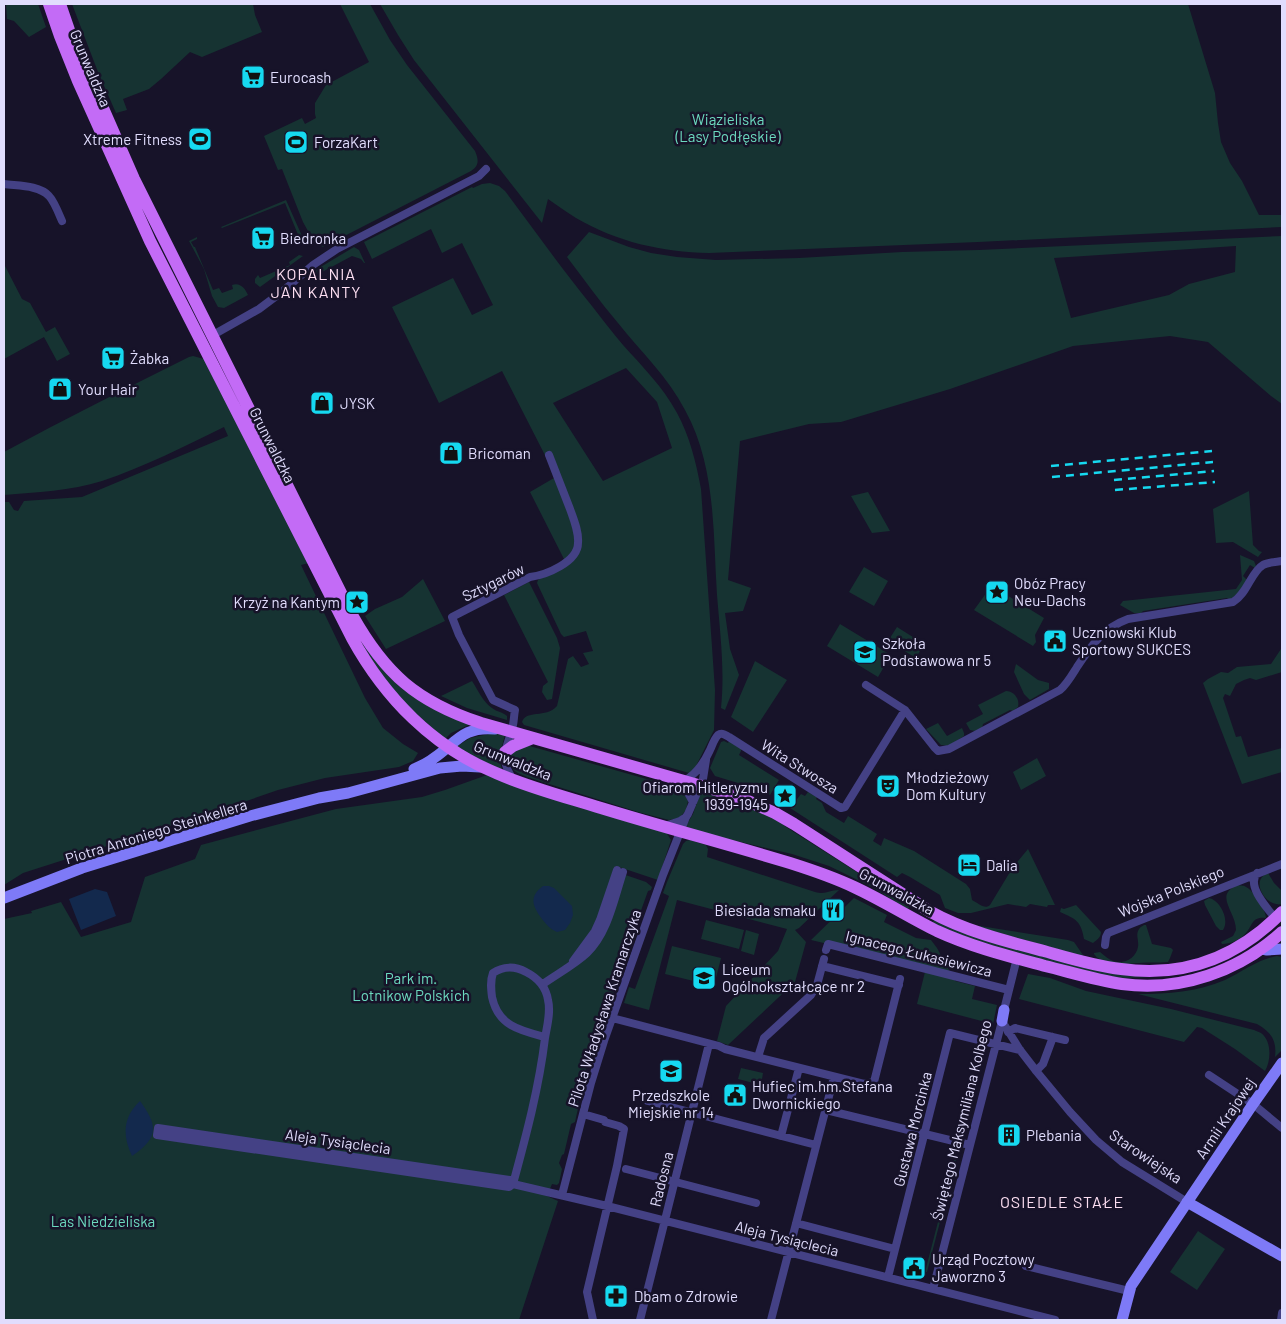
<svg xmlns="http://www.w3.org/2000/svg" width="1286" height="1324" viewBox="0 0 1286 1324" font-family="Barlow,sans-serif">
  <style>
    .green { fill: #163332; fill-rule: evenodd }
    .water { fill: #13294d }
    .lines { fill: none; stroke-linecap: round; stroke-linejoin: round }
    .street { stroke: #444185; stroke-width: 8 }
    .secondary { stroke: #7e7af7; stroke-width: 11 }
    .primary { stroke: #c36bf6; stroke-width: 12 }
    .rail { stroke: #16d9f0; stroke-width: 2.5; stroke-dasharray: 8 6; stroke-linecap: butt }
    .labels { text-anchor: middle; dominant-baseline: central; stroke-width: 5; stroke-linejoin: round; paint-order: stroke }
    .street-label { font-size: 15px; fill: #e1ddfd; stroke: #171329 }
    .poi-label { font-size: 15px; fill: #e1ddfd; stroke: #171329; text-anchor: start }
    .park-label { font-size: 15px; fill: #6cdabf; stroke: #171329 }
    .neighbourhood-label { font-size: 16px; letter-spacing: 1px; fill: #fddff2; stroke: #171329 }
  </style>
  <rect width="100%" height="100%" fill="#171329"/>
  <path class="green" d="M6 4H38L46 27 29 37 14 21 7 19Z
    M72 4H253L255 15 262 32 202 57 190 52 161 79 149 89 123 99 127 110 116 113 98 72Z
    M340 4H370L390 40 407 65 475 151C479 160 479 166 471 171L323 247 314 242 303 222 282 169 278 170 264 136 302 118 305 124 316 118 315 114V103L326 85 369 62Z
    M380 4H1188L1215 93 1218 123 1221 142 1230 163 1242 181 1259 215H1282V227L978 242 709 253C662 252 617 242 576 218 566 212 557 205 548 199L542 223 414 60 398 35Z
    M490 183 499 186 505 191C534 230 562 269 592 306 602 319 612 332 623 345 642 366 663 387 677 413 690 437 696 462 701 489L715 690 714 730 695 768 689 773 524 725 522 722C527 709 545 719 557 706L568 659 573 656 581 667 589 664 583 653 593 651 586 631 564 637 561 634 537 583 538 580 541 578 565 566 564 559 530 492 554 478 551 467 502 371 439 403 392 307 453 278 472 315 493 305 462 243 442 253 431 229 372 259 364 242 472 187 473 188 482 184ZM626 368 657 402 672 448 603 481 553 403Z
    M286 200 302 236 301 238 299 237 285 203 222 228 221 227Z
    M589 232 629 247 651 253 677 257 716 260 799 258 902 252 979 250 1282 236V404L1271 396 1208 342 1170 336 1073 346 950 389 841 422 809 424 740 441 728 580 751 588 743 611 725 613 730 649 739 675 725 710 721 708C725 670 720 632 717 595 713 533 716 466 685 410 668 377 641 352 618 323 600 302 584 279 567 257ZM1236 246 1235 272 1189 284 1169 295 1071 318 1054 258Z
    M197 237V239L191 242 194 247H195L213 290 219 288 222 293 233 289 232 285C240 282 245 288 248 295L224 308 218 307 212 296 204 269 189 241Z
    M354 247 359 250 365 263H364L361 259 352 256 309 279 308 277 319 268Z
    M299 255 303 256 260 287 255 283V279L258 275 260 278 290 265 289 262Z
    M4 264 22 299 30 303 46 332 55 327 70 354 57 361 44 337 4 359Z
    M193 356 204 359 309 563 301 565 365 698 383 728 403 744 418 753 413 761 399 767 325 778 278 790 229 807 23 873 4 885V502H9L14 510 18 511 24 501 82 497 228 436 224 427C185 446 144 467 102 481 71 491 36 492 4 495V452C65 419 127 388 189 357Z
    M1249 491 1253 545 1259 551 1262 552 1258 557 1233 542 1216 543 1213 509Z
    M868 492 890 531 872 533 851 496Z
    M1240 555 1254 561 1256 566 1255 568 1250 565 1243 576 1247 580 1238 593 1230 600 1227 598 1143 611 1141 613H1134L1120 605 1123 601 1236 589 1242 580Z
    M864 567 888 581 874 606 849 592Z
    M423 579 445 621 386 649 365 616 375 609 402 597Z
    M995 581H997L994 587 1044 618 1035 635 1036 642 1033 646 974 610Z
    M529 582 557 638 560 648 552 699 547 700 542 692 543 686 548 682 504 595Z
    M840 624 891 655 878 677 827 646Z
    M354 627C370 651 385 679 411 695 428 706 452 715 471 724L451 733 445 739 401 700 369 657Z
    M897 627 924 644 916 658 888 641Z
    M1281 649 1282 672 1256 680 1250 678 1244 680 1236 684 1230 696 1225 694 1223 698 1236 737 1241 736 1248 757 1282 748V772L1242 784 1203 683 1208 679 1221 672 1228 673 1237 667 1271 664Z
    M755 661 787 680 753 732 731 717Z
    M1016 664 1038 680 1049 683V689L1030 700 1024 694 1014 672Z
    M472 681C478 690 483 702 492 708 497 712 503 712 507 716V720L467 708 441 696Z
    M1006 691C1014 691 1020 699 1018 707L1013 711 1010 710 983 724 982 728 975 731 970 730 966 723 983 714 978 705Z
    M938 723 947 736 962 728 964 733V736L949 746 941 745 926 729Z
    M493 733 505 735C502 747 497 759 503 771L456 747 470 738Z
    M724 741 728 743 729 741 741 748V751L739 755 779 780 770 795 764 791 715 776 710 768 721 742Z
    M526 745 682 789 688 801 686 810 681 816 679 818 669 820 638 812 527 777C515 772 505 768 511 753Z
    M1037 758 1046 776 1021 790 1013 772Z
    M487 775 666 832 671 840 658 880 616 866 614 871 646 882 652 887 651 890 648 891 624 958 621 959 615 976 617 983 603 1023 598 1025 595 1033 596 1036 577 1100 579 1104 575 1122 571 1124 564 1154 562 1155 559 1163 562 1169 559 1183 557 1185 552 1184 547 1196 558 1201 519 1320H4V919L32 913 31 911 61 902 81 937 131 922 145 877 195 859 201 845 336 809 422 797 445 790Z
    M701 791 774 817 786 827 910 906 908 909 870 886 829 866 792 854 724 838 687 828V824L693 814Z
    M808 792 817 797 816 799 822 803 826 812 844 823 848 816 877 834 873 841 881 846 884 838 914 851 966 884 970 889 972 900C978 903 985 910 990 905L1013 867 1028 849 1055 905H1048L1047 907 1030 904 1026 907 1008 904 971 913H958L945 908 940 895 910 877 902 873 897 877 790 808 801 794 805 796Z
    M690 840 706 845 708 849 707 857 815 892C827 895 828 890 839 890L799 928 795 930 806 942 795 982 728 1045 717 1041 726 1006 778 951 787 929 677 900 649 1010 624 1003 629 987 635 989 669 896 663 893 667 882 683 844 686 841Z
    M1268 873 1274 883 1282 891V904C1266 908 1249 880 1268 873Z
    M1238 885C1241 886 1244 885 1246 887 1253 890 1266 910 1266 918 1251 916 1253 926 1245 934 1240 940 1230 944 1222 944L1221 942 1233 936 1236 930C1236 911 1213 895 1238 885Z
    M854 898 887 915 884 922 916 938 931 940 937 948 955 981 975 986 972 999 997 1005 993 1024 917 1004 925 972 828 944 811 940Z
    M1209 898C1220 900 1230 920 1223 930H1220L1216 926 1205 905 1204 901Z
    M1076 905 1101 932C1101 937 1097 940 1093 943L1084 939C1081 921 1076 919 1060 912L1061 908 1064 909Z
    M935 919 1124 975 1154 977 1124 978 1103 975 996 949 932 923Z
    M706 920 744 930 739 949 701 939Z
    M1144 925H1146L1152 944 1171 948 1173 950 1170 958 1168 962C1158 963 1149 962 1139 963 1125 964 1103 967 1094 954V953L1100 952C1104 955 1108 959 1113 961 1124 965 1136 958 1138 947 1139 941 1136 936 1138 931 1140 927 1141 927 1144 925Z
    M980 926 1068 940 1074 942 1083 955 1082 956 979 927Z
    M746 930 759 934 754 955 741 951Z
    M672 946 721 958 714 986 665 974Z
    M1277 956 1282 957V1050L1275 1057C1277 1040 1271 1032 1257 1024L1138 994C1168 994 1197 992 1225 980 1242 972 1259 959 1277 956Z
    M1028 974 1050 978 1086 991 1171 1009 1254 1030C1256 1031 1259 1032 1261 1033 1272 1041 1271 1061 1265 1071L1235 1049 1202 1028 1197 1027 1184 1042 1019 999Z
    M741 1068 763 1073 761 1085 738 1079Z
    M954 1160H956L927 1272H925Z
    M1198 1231 1225 1249 1197 1290 1170 1272Z"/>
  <path class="water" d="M543 886H549L554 888 572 906 573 915 570 923 565 930 557 932C550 929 547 925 542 919 533 907 528 897 543 886Z
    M95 889 107 892 116 916 81 930 69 899Z
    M140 1101C159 1127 158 1138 132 1156 122 1135 123 1117 140 1101Z"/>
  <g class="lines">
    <path class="street" d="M4 184C17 186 39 185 49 196 54 201 59 214 62 221
      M213 335 259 309 283 291 313 265 337 249 479 176 486 169
      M866 685 905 710 935 748 938 751 949 749 1060 690C1067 684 1072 675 1077 667 1091 646 1103 628 1128 619L1233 602C1247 594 1251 572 1263 565 1268 562 1276 562 1282 561
      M512 778C498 755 508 748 513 725 514 720 514 715 515 710L493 700 459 635 452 617 530 577C546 575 578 562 578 543 579 532 574 520 570 509 563 491 556 473 549 455
      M679 781 687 791 693 802
      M684 781C697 774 704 763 710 750 712 746 714 739 718 735 722 732 725 735 729 737L841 808 845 807 905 710
      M665 826 680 821 686 817
      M1257 873C1246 886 1267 908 1276 919
      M1105 945 1106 937 1108 933 1282 864
      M826 950 828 944 1009 990
      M573 961 595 931 600 920 617 870
      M822 966 899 985
      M543 984C557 974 574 965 587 953 608 933 614 899 623 872
      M1004 1010 1017 958
      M612 1018 719 1046 725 1049 864 1084 874 1082 900 979
      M1002 1021 1020 1050 1037 1072 1070 1112 1096 1140 1122 1162 1187 1202
      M1008 1032 1015 1028 1065 1040
      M758 1057 764 1038 811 995 817 985 824 959
      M1036 1071 1043 1064 1053 1037
      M1209 1075 1253 1104 1282 1128
      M648 1101 816 1145
      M826 1110 970 1145
      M583 1114 604 1120 605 1122 619 1126 624 1129 617 1166 587 1292 593 1320
      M781 1136 799 1068
      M626 1169 756 1203
      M513 1184 509 1187 157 1135 158 1128 510 1180 513 1184 607 1206 1055 1320
      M513 1184C526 1136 539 1088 545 1038 547 1026 551 1012 548 1000 546 987 538 978 526 972 515 966 503 966 493 973 490 981 491 989 492 997 498 1026 521 1031 545 1037
      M562 1195 591 1083 604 1041 663 875 686 817 688 814 703 779 706 760
      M796 1223 895 1249
      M1026 1266 1129 1291
      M888 1277 950 1033 1020 1050
      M933 1289 1002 1021
      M640 1320 709 1044
      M771 1320 834 1077
      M1281 1320 1282 1313"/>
    <path class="secondary" d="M414 769C421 766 428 763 434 758 457 742 463 726 495 729
      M4 898 82 868 250 816 319 798 348 793 440 768 462 766 480 767
      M1262 949 1267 950 1282 949
      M1002 1021 1004 1010
      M1187 1202 1282 1256
      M1122 1320 1131 1286 1253 1104 1282 1063"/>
    <path class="primary" d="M49 4 60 36 78 81 150 241 352 638C385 698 433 747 496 773 530 788 566 797 601 808 663 827 727 844 790 863 812 870 833 877 854 887 882 900 909 917 937 931 972 947 1008 956 1045 966 1070 972 1096 980 1122 984 1181 992 1239 971 1282 932
      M60 4 70 33 134 179 352 615C385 674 417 702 481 723L719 791 748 801 775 813 794 824 929 911C965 931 1005 941 1044 951 1069 958 1095 966 1121 969 1185 978 1238 957 1282 912
      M505 752 513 746 533 738"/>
    <path class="rail" d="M1051 466 1212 451
      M1052 477 1213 462
      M1114 480 1214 471
      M1115 490 1215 482"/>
  </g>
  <defs>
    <g id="supermarket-square" transform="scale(1.25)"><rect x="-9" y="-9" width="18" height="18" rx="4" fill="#16d9f0" stroke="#171329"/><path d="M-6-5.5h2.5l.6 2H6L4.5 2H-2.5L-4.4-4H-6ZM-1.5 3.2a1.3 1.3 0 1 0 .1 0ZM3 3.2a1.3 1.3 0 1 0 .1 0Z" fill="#111"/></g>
    <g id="stadium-square" transform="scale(1.25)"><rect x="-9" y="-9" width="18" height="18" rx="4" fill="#16d9f0" stroke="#171329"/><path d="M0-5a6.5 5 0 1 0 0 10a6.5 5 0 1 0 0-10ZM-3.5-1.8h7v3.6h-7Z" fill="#111"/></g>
    <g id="shop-square" transform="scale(1.25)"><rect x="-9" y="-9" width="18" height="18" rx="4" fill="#16d9f0" stroke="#171329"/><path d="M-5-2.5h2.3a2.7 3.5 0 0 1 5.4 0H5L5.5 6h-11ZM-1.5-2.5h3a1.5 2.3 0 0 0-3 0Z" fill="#111"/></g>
    <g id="sight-square" transform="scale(1.25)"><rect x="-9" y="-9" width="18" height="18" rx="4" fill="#16d9f0" stroke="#171329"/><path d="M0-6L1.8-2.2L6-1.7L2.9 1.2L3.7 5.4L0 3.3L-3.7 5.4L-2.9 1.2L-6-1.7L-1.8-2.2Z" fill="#111"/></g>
    <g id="civic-square" transform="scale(1.25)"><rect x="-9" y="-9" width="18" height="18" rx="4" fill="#16d9f0" stroke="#171329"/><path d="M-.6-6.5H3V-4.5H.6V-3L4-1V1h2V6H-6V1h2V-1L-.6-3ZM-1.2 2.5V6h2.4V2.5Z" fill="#111"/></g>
    <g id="school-square" transform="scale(1.25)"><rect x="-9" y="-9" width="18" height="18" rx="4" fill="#16d9f0" stroke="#171329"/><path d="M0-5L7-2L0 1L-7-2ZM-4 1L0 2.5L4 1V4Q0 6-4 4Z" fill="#111"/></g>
    <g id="theatre-square" transform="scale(1.25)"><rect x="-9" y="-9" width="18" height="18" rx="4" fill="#16d9f0" stroke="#171329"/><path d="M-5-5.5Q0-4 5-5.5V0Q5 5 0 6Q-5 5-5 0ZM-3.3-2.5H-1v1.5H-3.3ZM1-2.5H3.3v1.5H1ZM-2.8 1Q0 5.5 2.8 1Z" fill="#111"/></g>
    <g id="hotel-square" transform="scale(1.25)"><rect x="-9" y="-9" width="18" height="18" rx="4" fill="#16d9f0" stroke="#171329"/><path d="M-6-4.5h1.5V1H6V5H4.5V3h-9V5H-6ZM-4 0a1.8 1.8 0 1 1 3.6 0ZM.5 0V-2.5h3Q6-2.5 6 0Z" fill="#111"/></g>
    <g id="restaurant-square" transform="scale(1.25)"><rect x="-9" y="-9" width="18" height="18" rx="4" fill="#16d9f0" stroke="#171329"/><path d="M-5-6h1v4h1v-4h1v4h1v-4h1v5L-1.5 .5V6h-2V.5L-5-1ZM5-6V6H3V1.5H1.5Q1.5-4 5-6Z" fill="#111"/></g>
    <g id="building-square" transform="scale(1.25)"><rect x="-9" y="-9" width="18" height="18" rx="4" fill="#16d9f0" stroke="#171329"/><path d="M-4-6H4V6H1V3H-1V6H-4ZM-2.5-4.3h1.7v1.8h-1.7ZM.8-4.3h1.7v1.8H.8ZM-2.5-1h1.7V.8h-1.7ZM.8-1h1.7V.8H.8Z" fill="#111"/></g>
    <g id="pharmacy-square" transform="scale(1.25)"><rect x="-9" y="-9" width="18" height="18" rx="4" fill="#16d9f0" stroke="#171329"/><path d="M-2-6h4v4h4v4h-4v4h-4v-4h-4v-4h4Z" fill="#111"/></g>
  </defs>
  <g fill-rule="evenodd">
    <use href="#supermarket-square" x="253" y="77"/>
    <use href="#stadium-square" x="200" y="139"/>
    <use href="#stadium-square" x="296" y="142"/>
    <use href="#supermarket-square" x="263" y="238"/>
    <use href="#supermarket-square" x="113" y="358"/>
    <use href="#shop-square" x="60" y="389"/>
    <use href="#shop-square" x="322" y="403"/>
    <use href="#shop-square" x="451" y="453"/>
    <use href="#sight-square" x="997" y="592"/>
    <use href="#sight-square" x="357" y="602"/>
    <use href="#civic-square" x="1055" y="641"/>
    <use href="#school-square" x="865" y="652"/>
    <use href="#theatre-square" x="888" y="786"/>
    <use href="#sight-square" x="785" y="796"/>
    <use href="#hotel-square" x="969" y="865"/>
    <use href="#restaurant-square" x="833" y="910"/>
    <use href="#school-square" x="704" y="978"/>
    <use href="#school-square" x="671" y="1071"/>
    <use href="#civic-square" x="735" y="1095"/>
    <use href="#building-square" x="1009" y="1135"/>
    <use href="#civic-square" x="914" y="1268"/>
    <use href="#pharmacy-square" x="616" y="1296"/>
  </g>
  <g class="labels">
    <g class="street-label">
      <text transform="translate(91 68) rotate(67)">Grunwaldzka</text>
      <text transform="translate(273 445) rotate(63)">Grunwaldzka</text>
      <text transform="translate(493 582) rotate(-26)">Sztygarów</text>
      <text transform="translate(513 760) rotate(22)">Grunwaldzka</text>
      <text transform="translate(800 766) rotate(32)">Wita Stwosza</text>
      <text transform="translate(156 831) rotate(-17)">Piotra Antoniego Steinkellera</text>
      <text transform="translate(897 891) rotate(28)">Grunwaldzka</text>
      <text transform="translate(1171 891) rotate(-22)">Wojska Polskiego</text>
      <text transform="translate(919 953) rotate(14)">Ignacego Łukasiewicza</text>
      <text transform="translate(604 1008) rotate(-72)">Pilota Władysława Kramarczyka</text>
      <text transform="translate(1225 1118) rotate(-56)">Armii Krajowej</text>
      <text transform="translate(961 1120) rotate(-76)">Świętego Maksymiliana Kolbego</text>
      <text transform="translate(912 1129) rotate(-76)">Gustawa Morcinka</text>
      <text transform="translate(338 1141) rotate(8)">Aleja Tysiąclecia</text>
      <text transform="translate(1146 1156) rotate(34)">Starowiejska</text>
      <text transform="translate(661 1179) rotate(-76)">Radosna</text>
      <text transform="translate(787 1238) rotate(14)">Aleja Tysiąclecia</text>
    </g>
    <g class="poi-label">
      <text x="270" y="77">Eurocash</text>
      <text x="182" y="139" text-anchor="end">Xtreme Fitness</text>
      <text x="314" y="142">ForzaKart</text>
      <text x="280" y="238">Biedronka</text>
      <text x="130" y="358">Żabka</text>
      <text x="78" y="389">Your Hair</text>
      <text x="340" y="403">JYSK</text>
      <text x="468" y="453">Bricoman</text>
      <text x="1014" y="583">Obóz Pracy<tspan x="1014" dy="17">Neu-Dachs</tspan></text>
      <text x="340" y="602" text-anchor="end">Krzyż na Kantym</text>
      <text x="1072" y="632">Uczniowski Klub<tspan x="1072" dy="17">Sportowy SUKCES</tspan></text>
      <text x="882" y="643">Szkoła<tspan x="882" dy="17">Podstawowa nr 5</tspan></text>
      <text x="906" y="777">Młodzieżowy<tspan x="906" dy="17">Dom Kultury</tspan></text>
      <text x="768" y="787" text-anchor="end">Ofiarom Hitleryzmu<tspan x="768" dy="17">1939-1945</tspan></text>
      <text x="986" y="865">Dalia</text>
      <text x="816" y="910" text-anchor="end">Biesiada smaku</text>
      <text x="722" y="969">Liceum<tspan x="722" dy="17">Ogólnokształcące nr 2</tspan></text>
      <text x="752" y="1086">Hufiec im.hm.Stefana<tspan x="752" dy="17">Dwornickiego</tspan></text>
      <text x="671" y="1095" text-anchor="middle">Przedszkole<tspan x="671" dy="17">Miejskie nr 14</tspan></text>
      <text x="1026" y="1135">Plebania</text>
      <text x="932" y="1259">Urząd Pocztowy<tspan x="932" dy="17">Jaworzno 3</tspan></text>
      <text x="634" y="1296">Dbam o Zdrowie</text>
    </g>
    <g class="park-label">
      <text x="728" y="119">Wiązieliska<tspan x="728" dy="17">(Lasy Podłęskie)</tspan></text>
      <text x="411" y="978">Park im.<tspan x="411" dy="17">Lotnikow Polskich</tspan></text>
      <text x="103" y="1221">Las Niedzieliska</text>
    </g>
    <g class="neighbourhood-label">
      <text x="316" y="273">KOPALNIA<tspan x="316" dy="18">JAN KANTY</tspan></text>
      <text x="1062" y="1201">OSIEDLE STAŁE</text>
    </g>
  </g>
  <rect width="1286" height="1324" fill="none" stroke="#e1ddfd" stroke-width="10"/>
</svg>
